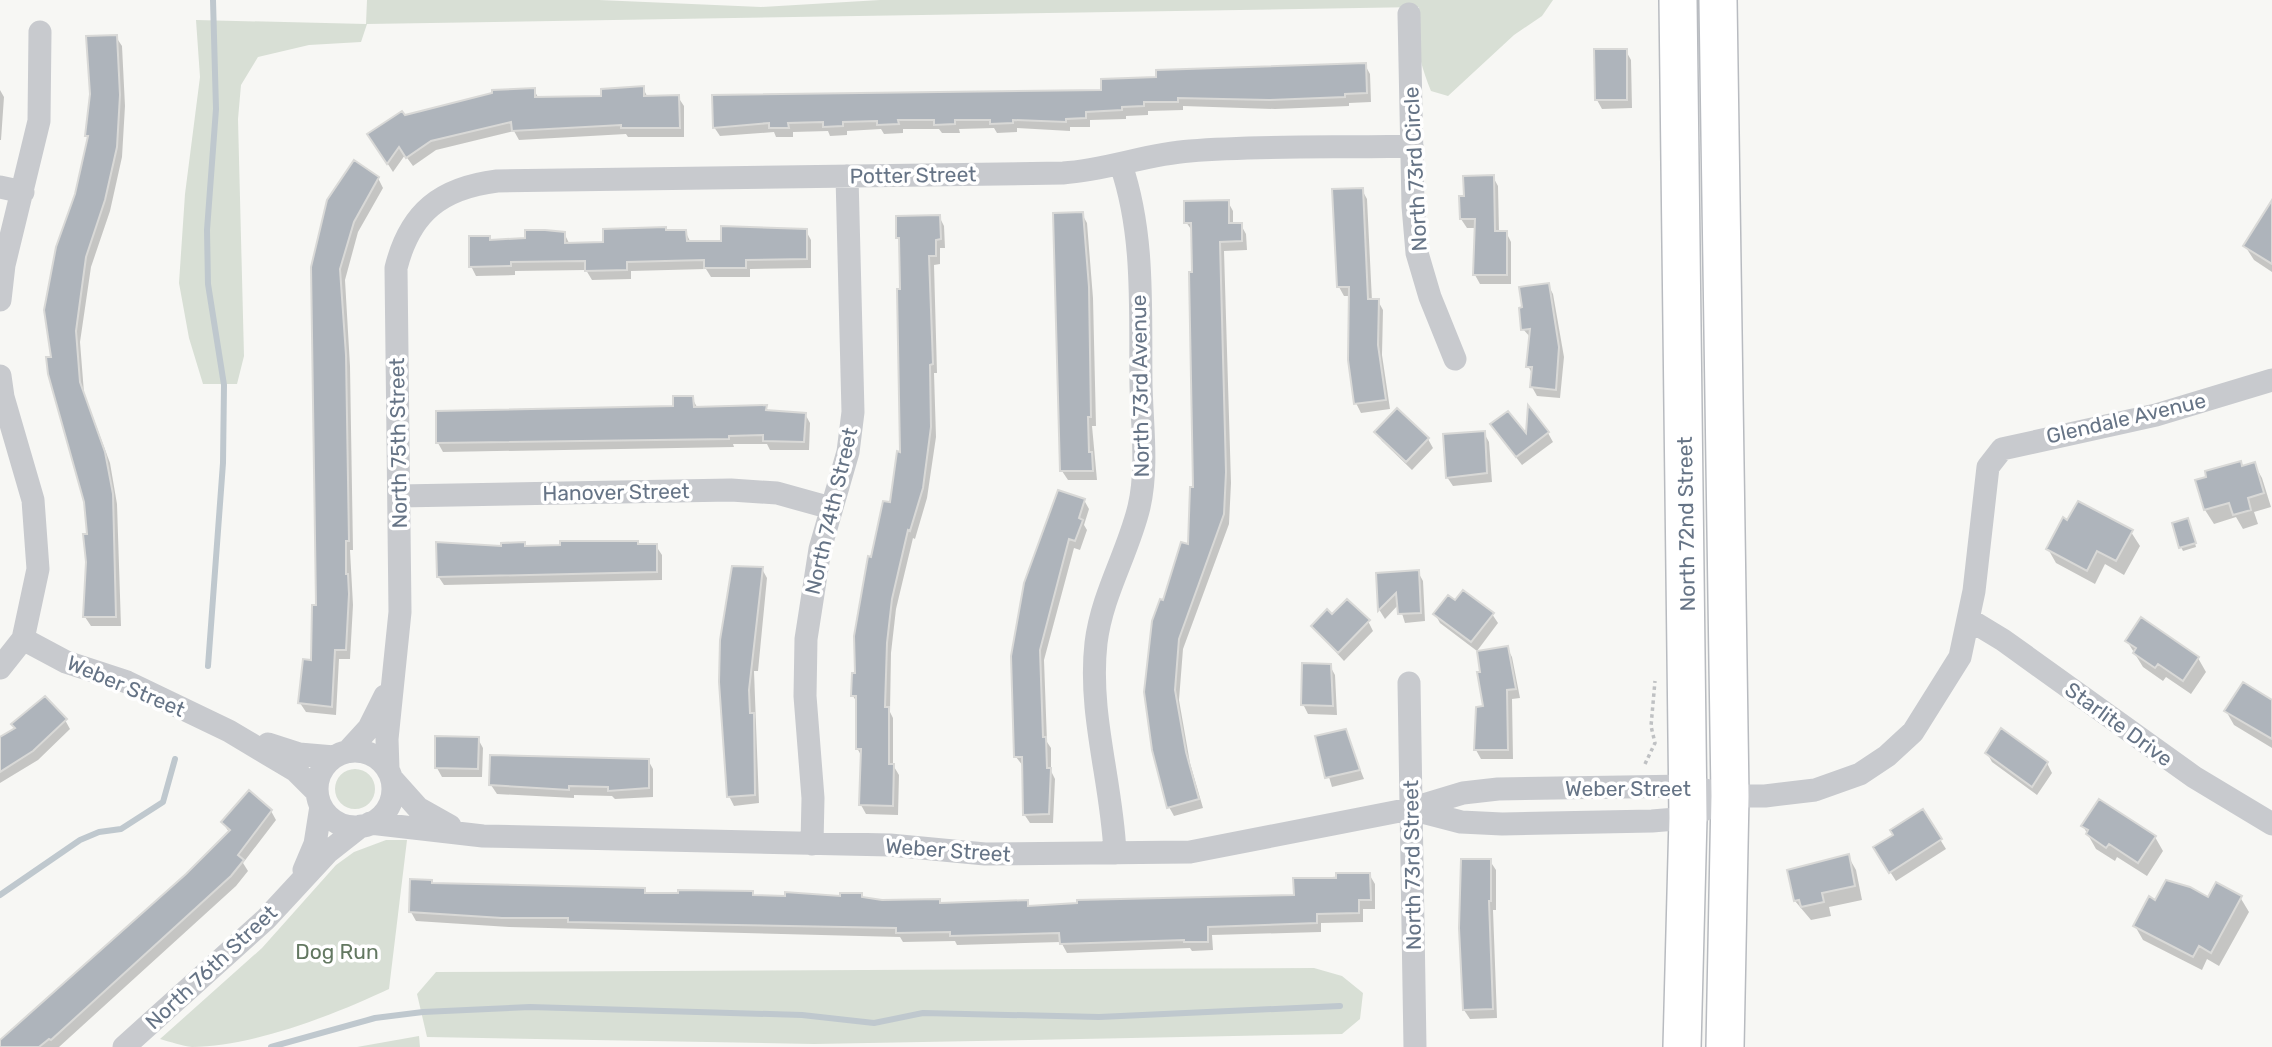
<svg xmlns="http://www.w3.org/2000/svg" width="2272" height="1047" viewBox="0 0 2272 1047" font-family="Rubik,sans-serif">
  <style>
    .green { fill: #d8dfd5 }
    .shadow { fill: #0003 }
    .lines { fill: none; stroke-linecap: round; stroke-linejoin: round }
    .stream { stroke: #bfc8ce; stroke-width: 6 }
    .building { fill: #aeb4bb; stroke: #d9d9d7; stroke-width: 2 }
    .primary-casing { stroke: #b8bbc0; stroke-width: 40 }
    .path { stroke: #bfc1c3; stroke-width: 3.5; stroke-dasharray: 3.5 3.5; stroke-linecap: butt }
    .street { stroke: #c8cace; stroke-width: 23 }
    .primary { stroke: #fff; stroke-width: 37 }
    .labels { text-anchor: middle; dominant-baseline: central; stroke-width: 7; stroke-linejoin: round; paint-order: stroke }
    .street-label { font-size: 21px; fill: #667486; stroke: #fff }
    .park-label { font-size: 21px; fill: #637861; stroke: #fff }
  </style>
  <rect width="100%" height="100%" fill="#f7f7f4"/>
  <path class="green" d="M367 0H599L761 7 880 0H1553L1542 16 1514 35 1448 96 1431 91C1420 64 1412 35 1419 7L367 24 361 42 309 45 258 57 241 85 238 119 244 356 237 384H203L189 338 179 283 185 194 200 77 196 20 366 24Z
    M335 789a20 20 0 1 1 40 0a20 20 0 1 1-40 0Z
    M386 840H407L389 989C336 1014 252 1047 192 1047 182 1046 171 1042 160 1039L262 948 336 865 354 852Z
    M1314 968 1342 976 1363 993 1360 1019 1342 1034 814 1044 427 1037 417 994 436 972Z
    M419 1036 420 1047H357Z"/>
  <path class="shadow" d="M116 37 122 46 125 106 122 157 110 211 91 267 80 342 84 393 110 463 117 504 121 626H91L85 617 89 536 82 487 77 478 50 373 77 194 89 139 87 135Z
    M1626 51 1631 60 1632 108 1602 109 1597 100Z
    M1365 65 1370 74 1371 102 1349 103V106L1275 109 1183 106V110L1148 111V115L1126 116V119L1090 120V127H1070V131L1017 128V132L997 133 994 128 959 129 960 133H942L939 129H903V133L884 134 881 129 847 131V135L830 136 828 131 793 132V137H776L774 132 720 136 714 127Z
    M643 88 648 98 678 97 684 106V137H628L626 134 519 140 514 131 436 150 413 166 405 155 393 172 375 144 404 117 534 90 539 99 603 98Z
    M0 90 4 97 1 140H0Z
    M1493 177 1498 186 1499 232H1506L1511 242V284H1480L1475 275 1477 228H1467L1461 219Z
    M378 178 383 188 358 232 345 280 350 366 353 550H350L353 605 350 659H339L336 715 306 712 300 703 313 662 318 607 313 266Z
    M1362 190 1367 199 1372 301H1378L1383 310 1382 355 1390 409 1361 413 1356 403 1350 296H1344L1339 287Z
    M1228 202 1233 211V225H1241L1246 234 1247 250 1224 251 1231 483 1229 524 1183 649 1179 700 1190 763 1203 808 1174 816 1169 807 1164 602 1189 547 1195 489 1193 232 1186 222Z
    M2272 208V272L2254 260 2245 246Z
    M1082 214 1087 223 1093 298 1096 426H1092L1097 480H1068L1062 471Z
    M939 216 944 226 945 248H940V264L934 265 937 373H934L936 437 927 498 915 539 913 538 896 609 891 653 890 712 893 718V765L899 775 898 815 866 814 861 805 862 757 857 748 858 704 853 696 872 559 891 505 902 454V291L901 243 898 237Z
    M685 231 691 243 723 242 806 231 811 240V268L750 269V277H711L706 269 631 271V279L592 280 586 270 515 271V275L476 276 471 266 489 237 491 241 527 240 564 233 570 245 605 244Z
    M1548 285 1553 294 1564 357 1560 398 1537 396 1532 387 1533 375 1528 366 1531 338 1523 329 1521 288Z
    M692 398 697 407H766L769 412 805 414 810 423 809 450H770L767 444H733L734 447 443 452 438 443 675 408Z
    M1376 432 1428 439 1433 448 1412 470 1382 441Z
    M1484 433 1489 442 1492 482 1453 486 1447 477Z
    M1548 433 1553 442 1522 465 1498 434 1527 438Z
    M2254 464 2262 478 2271 507 2254 512 2258 524 2243 529 2236 517 2214 524 2205 510 2197 481Z
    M1084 500 1089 509 1084 525 1087 530 1080 550 1074 548 1044 660 1047 742 1051 748V771L1055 779 1053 823H1030L1024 814 1023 766 1016 757 1013 657Z
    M2190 524 2196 547 2183 551 2181 547Z
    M2131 532 2140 546 2124 575 2105 564 2095 584 2056 563 2048 549Z
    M524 544 526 548 656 546 662 555V580L444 585 438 576Z
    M762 569 767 578 758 671H754L759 803 734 806 729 796Z
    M1418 572 1423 581 1425 621 1405 623 1399 604 1385 619 1380 611 1378 575Z
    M1456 603 1492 614 1498 623 1477 651 1440 623 1435 614Z
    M1368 621 1373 631 1344 661 1313 627Z
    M2127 641 2198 658 2206 672 2191 694 2166 677 2163 681 2143 667Z
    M1507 648 1512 657 1520 698 1512 699 1513 759H1481L1476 750 1485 708 1483 673Z
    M1330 666 1335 675 1337 715 1308 714 1303 704Z
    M2272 702V748L2234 725 2226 711Z
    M65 720 70 729 38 760 0 783V739Z
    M1345 731 1364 779 1332 787 1317 737Z
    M478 739 483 748 482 777H442L437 768Z
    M1987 753 2047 763 2052 773 2037 795 1992 762Z
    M648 760 653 769V797L615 799 612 796 574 795V798L497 794 491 785Z
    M271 811 276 820 243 863 248 871 236 886 59 1047H0V1043L188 876 229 832 223 823Z
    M1923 812 1946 849 1896 881 1875 848Z
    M2083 826 2155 837 2163 851 2147 876 2117 857 2115 861 2096 849Z
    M1848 856 1856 870 1862 900 1829 907 1831 916 1811 920 1795 901Z
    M1490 861 1496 870V910H1493L1497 1018 1470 1019 1464 1010Z
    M1369 874 1375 884V909H1363V922L1321 923V932L1212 935 1213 950 1192 951 1190 948 1067 953 1061 942 957 945 955 941 903 942 900 937 509 927 416 921 411 912 433 885 644 890 647 895 841 898 861 895 864 899 882 902 939 901 941 904 1027 902 1030 907 1296 897 1295 880Z
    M2240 897 2249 912 2219 966 2207 959 2202 970 2143 940 2135 926 2208 899Z"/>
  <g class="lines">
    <path class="stream" d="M208 666 223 463 224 385 208 284 207 230 216 109 213 0
      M0 895 80 840 99 832 121 829 163 802 175 759
      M271 1047 375 1018 423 1012 530 1007 802 1015 874 1023 923 1013 1099 1017 1340 1006"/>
  </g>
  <path class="building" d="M117 35 120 95 117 147 105 200 86 257 76 331 80 382 105 452 113 494 116 617H83L86 562 83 534H87L84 502 48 374 46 357H51L44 310 56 247 75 194 88 136H85L90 94 86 36Z
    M1594 49H1627V100H1595Z
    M1366 63 1367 93 1345 94V97L1269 100 1178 98V102H1144V106L1122 107V110L1086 112V118L1066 119V122L1013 120V123L990 124V120H955V124L934 125V120H898L899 124 877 125V121L843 122V126L823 127V122L788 123 789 128H769V123L713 128 712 95 1101 90V79L1156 77V70Z
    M644 86V96L679 95 680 128H621V125L512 131 511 122 431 141 406 158 399 147 387 164 367 134 402 111 405 115 492 93V90L535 88V97L601 96V89Z
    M354 160 379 177 354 222 340 269 346 355 349 541H346V574H348L349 594 346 650H335L332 707 298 703 303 659 311 660 312 605H316L311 267 327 200Z
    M1494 175 1495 231H1507V275H1473L1475 219H1460L1459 196H1464L1463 176Z
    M1363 188 1368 299H1379L1378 345 1386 400 1354 404 1348 360 1349 287H1337L1332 189Z
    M1229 200V223H1242V241L1220 242 1226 472 1224 514 1179 639 1175 690 1186 752 1199 799 1167 808 1152 750 1144 692 1152 621 1160 599 1163 600 1181 542 1188 544 1190 487H1193L1189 272H1192L1191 223H1184V201Z
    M2272 200V264L2243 246Z
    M1083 212 1089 287 1091 417H1088L1089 452H1092L1093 471H1060L1053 213Z
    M940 215 941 239 936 240V256H929L933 364 930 365 931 427 923 488 910 531 908 530 892 599 887 643 885 707H889V764H894L893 806 859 805 861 749H856V696H851L852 673H855L854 636 868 556 871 557 883 501 890 502 897 451 900 452 897 289H900L899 238H896V216Z
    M721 226 807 229V259L746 260V268H704V260L627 262V270L585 271V261L511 262V266L469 267V236H490V240L525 238V230H545L565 232V243L603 242V229L666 227V230H686L687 241H721Z
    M1549 283 1559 347 1556 390 1530 387 1532 367H1526L1530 329 1521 330 1519 308 1522 307 1519 287Z
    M673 396H693L694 407 767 405 766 410 806 413 804 442 763 441V435L729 436V439L436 443V411L673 406Z
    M1528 405 1549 432 1516 457 1490 424 1508 411 1526 433Z
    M1397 408 1429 438 1406 462 1374 432Z
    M1485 431 1487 473 1446 478 1443 434Z
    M2241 461 2242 466 2255 462 2264 493 2248 498 2251 510 2233 515 2229 503 2204 510 2195 480 2206 477 2205 471Z
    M1058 490 1085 499 1079 518 1083 520 1075 541 1069 539 1040 650 1043 737H1046L1047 768H1051L1049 814 1023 815 1022 757H1014L1011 656 1024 583Z
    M2078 501 2133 530 2116 561 2097 551 2087 571 2046 549 2063 517 2067 520Z
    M2188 518 2196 543 2179 548 2172 523Z
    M560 541H638V544H657V572L437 577 436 542 501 546V543L525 542V546L560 545Z
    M732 566 763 567 749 690 750 713H754L755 795 727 797 719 682 720 640Z
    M1419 570 1421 613 1398 614 1396 593 1378 611 1376 573Z
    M1463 590 1494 613 1471 642 1433 614 1448 595 1455 600Z
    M1347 599 1370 620 1338 653 1311 626 1327 609 1332 614Z
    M2141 617 2199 657 2183 681 2158 664 2155 668 2133 653 2136 648 2125 641Z
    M1508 646 1516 689 1507 690 1508 750H1474L1476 707 1483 706 1477 672H1480L1477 651Z
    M1302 663 1331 664 1333 706 1301 705Z
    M2243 682 2272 700V739L2224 711Z
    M45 696 67 719 33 751 0 772V737L15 728 11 724Z
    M2001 728 2048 762 2032 787 1985 753Z
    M1346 729 1360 770 1325 778 1315 736Z
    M435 736 479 737 478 769 435 768Z
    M490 755 649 759V788L608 791V787L569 786V790L489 785Z
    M249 790 272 810 238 855 244 860 231 876 51 1040 49 1039 39 1047H0V1040L186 874 230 830 221 822Z
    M2099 799 2156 836 2138 863 2109 844 2106 848 2086 834 2088 830 2081 826Z
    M1923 809 1942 839 1889 873 1873 847 1893 835 1890 830Z
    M1849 854 1855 886 1822 893 1824 902 1801 907 1799 900 1794 901 1787 870Z
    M1461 859H1491V901H1489L1493 1009 1463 1010 1459 928Z
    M1336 873H1370L1371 900H1359V913L1317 914V923L1208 927V942H1184V940L1060 944 1059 933 950 936V932L896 933V928L568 922V918H502L409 912 410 879 432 880V883L645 888V893H678V890L753 891V895L785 896V892L840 896V893H862V897L882 900 940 899V903L1028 900V906L1077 903V900L1294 895 1293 878H1336Z
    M2166 880 2190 887 2208 897 2216 882 2242 896 2211 953 2199 946 2193 957 2133 926 2149 896 2155 900Z"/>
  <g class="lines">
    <g class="primary-casing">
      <path id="primary" d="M1678 0 1688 818 1682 1047
        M1718 0 1730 796 1725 1047"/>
    </g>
    <path class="path" d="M1645 764 1655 743 1651 726 1655 681"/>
    <path class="street" d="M1409 14 1413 206 1417 253 1430 297 1455 359
      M0 187 23 192
      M0 300 4 265 39 121 40 32
      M0 376 3 397 33 500 38 569 23 639 0 668
      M399 496 731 490 777 493 831 508
      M1970 620 2003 640 2194 777 2272 824
      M23 639 66 662 127 682 229 731 296 771 317 792
      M1409 683 1415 1047
      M268 744 299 754 334 757
      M317 789a38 38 0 1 1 76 0a38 38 0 1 1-76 0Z
      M348 751 369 728 385 696
      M388 769 387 739 400 612 396 268C410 212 441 188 497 181L1063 173C1107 170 1147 154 1190 151 1264 145 1338 148 1412 146
      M392 779 418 808 450 826
      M1411 809 1461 822 1502 824 1652 821 1688 818 1730 796
      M370 823 483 836 890 845 985 854 1190 852 1410 809 1463 793 1498 789 1688 786 1730 796H1765L1815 790 1860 774 1887 756 1913 732 1960 657 1974 591 1988 467 2002 449 2156 415 2272 380
      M812 844 813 798 805 696 806 639 820 549 848 452 853 412 847 176
      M1115 853C1112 782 1088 714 1096 643 1102 594 1128 553 1139 507 1148 468 1142 425 1141 385 1140 311 1145 235 1121 165
      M304 870 315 844 321 806
      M124 1047 266 919 328 852 361 826"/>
    <use href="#primary" class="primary"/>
  </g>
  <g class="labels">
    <g class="street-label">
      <text transform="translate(1415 169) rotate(-93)">North 73rd Circle</text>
      <text transform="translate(913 175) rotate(-1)">Potter Street</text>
      <text transform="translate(1140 386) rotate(-91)">North 73rd Avenue</text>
      <text transform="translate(2126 418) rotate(-13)">Glendale Avenue</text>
      <text transform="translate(398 443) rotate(-91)">North 75th Street</text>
      <text transform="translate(616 492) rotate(-1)">Hanover Street</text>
      <text transform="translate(831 511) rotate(-77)">North 74th Street</text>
      <text transform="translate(1686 524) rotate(-91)">North 72nd Street</text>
      <text transform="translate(126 686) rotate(23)">Weber Street</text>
      <text transform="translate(2119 724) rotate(36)">Starlite Drive</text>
      <text x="1628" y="788">Weber Street</text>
      <text transform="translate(948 850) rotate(4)">Weber Street</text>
      <text transform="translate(1412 865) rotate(-91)">North 73rd Street</text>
      <text transform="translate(211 967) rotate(-43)">North 76th Street</text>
    </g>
    <g class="park-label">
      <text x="337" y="951">Dog Run</text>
    </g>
  </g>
</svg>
